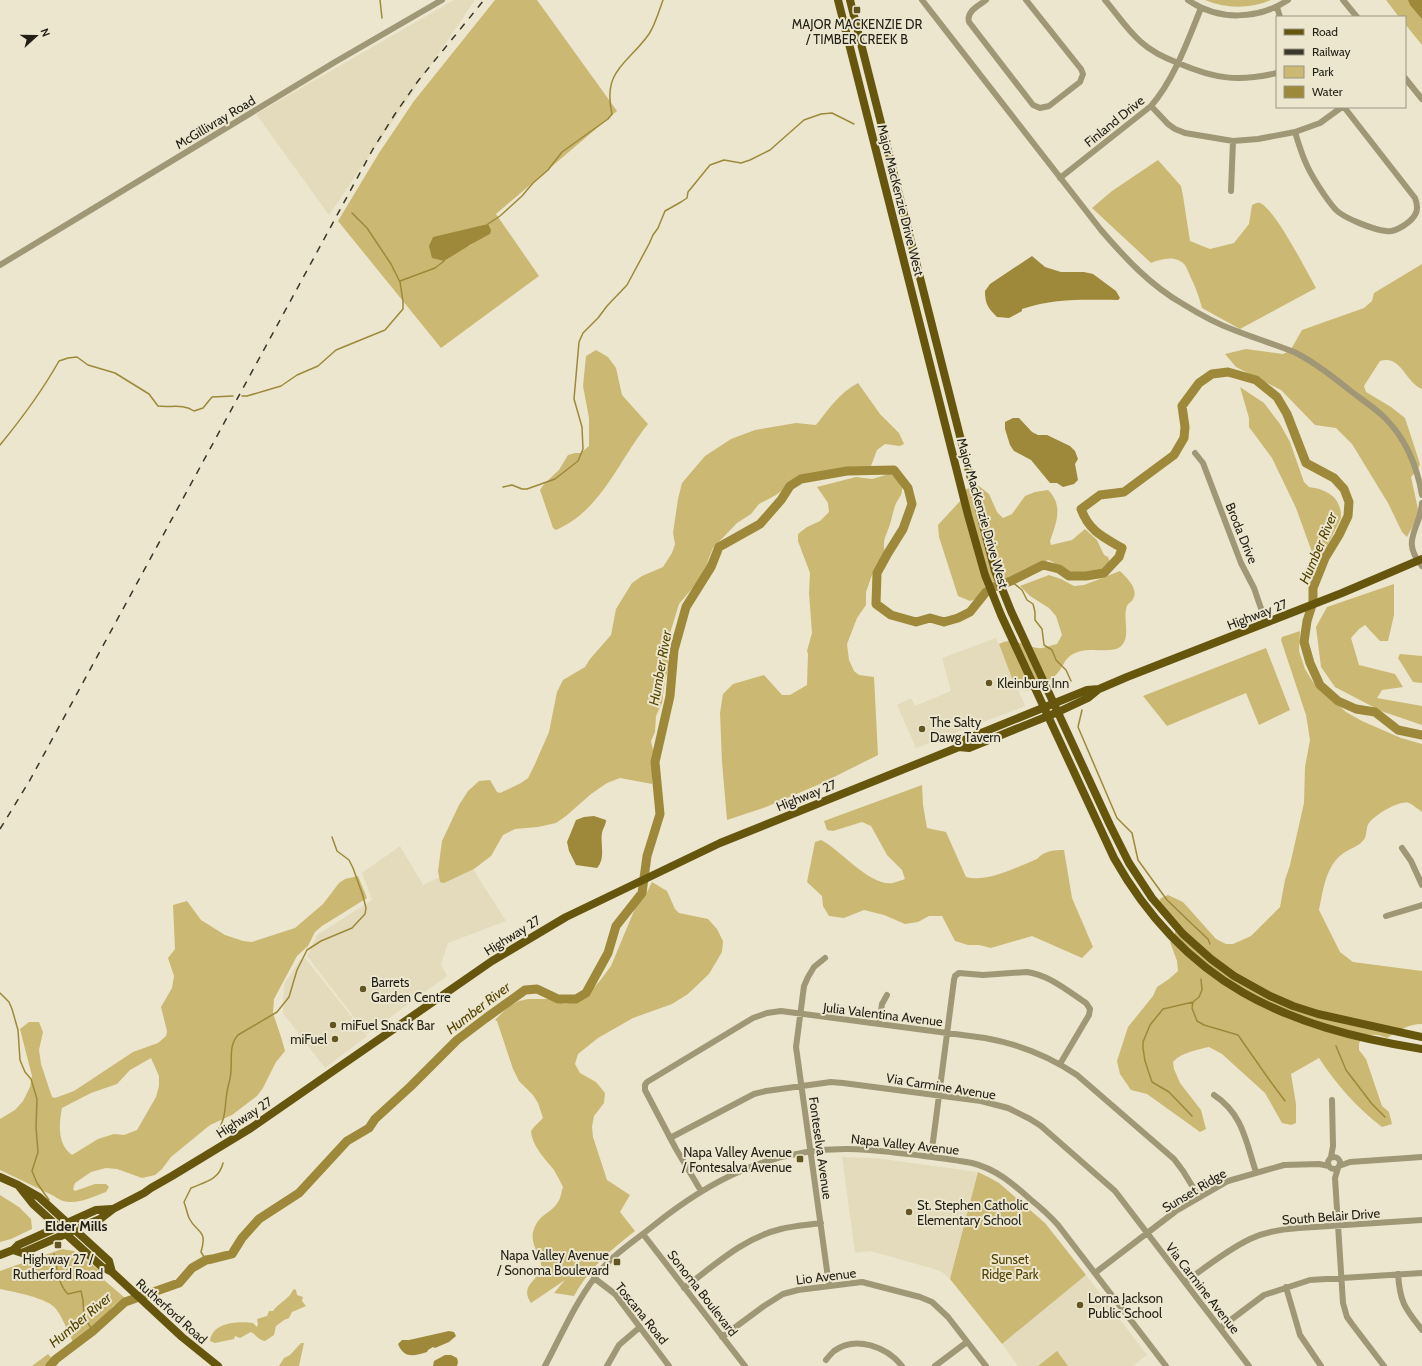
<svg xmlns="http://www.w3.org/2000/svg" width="1422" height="1366" viewBox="0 0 1422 1366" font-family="Cabin,sans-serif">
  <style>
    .built { fill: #e3dbbc }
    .green { fill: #cbb973; fill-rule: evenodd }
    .water { fill: #9d8939 }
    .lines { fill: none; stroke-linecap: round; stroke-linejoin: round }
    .stream { stroke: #9d8939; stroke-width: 1.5 }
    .river { stroke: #9d8939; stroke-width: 9 }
    .minor { stroke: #9f9776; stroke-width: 6 }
    .major { stroke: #65550d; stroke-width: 8 }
    .rail { stroke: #39362b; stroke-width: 1.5; stroke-dasharray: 7 7; stroke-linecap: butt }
    .poi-dot { fill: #625521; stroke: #ece6ce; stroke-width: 1.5 }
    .labels { text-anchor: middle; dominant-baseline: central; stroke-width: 4; stroke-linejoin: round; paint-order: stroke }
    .poi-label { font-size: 13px; fill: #211f16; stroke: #ece6ce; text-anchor: start }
    .street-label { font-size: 13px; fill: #211f16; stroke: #ece6ce }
    .park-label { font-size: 13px; fill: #514200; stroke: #ece6ce }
    .water-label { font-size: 14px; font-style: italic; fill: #554604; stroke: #ece6ce }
    .neighbourhood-label { font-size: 14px; font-weight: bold; fill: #211f16; stroke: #ece6ce }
  </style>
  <rect width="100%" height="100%" fill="#ece6ce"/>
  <path class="built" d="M454 0H475L329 215 256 114Z
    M996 638 1025 706 916 748 897 705 911 698 915 706 951 691 942 658Z
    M400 846 423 885 469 863 506 921 448 943 441 964 447 976 367 1034 307 956 317 935 372 900 362 873Z
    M305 958 367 1036 325 1068 283 1013 284 984 300 960Z
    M842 1157 875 1158 978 1172 950 1279 942 1272 931 1268 870 1251 855 1253Z
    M1086 1275 1147 1355 1133 1366H1018L1002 1344Z"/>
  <path class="green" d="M495 0H537L617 111 496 214 539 276 441 348 338 221 379 153 414 101ZM487 224 490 234 477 240 468 247Z
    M1205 0H1271C1250 9 1226 9 1205 0Z
    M1386 0H1422V45L1405 24V17H1399Z
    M1158 160 1181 186 1183 196 1190 241 1210 249 1234 243 1249 224 1252 205C1255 204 1257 202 1260 203 1275 209 1307 272 1316 288L1240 329 1202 308C1199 297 1196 288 1191 278 1189 274 1187 267 1184 264 1175 255 1161 259 1151 263L1149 261 1092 208 1112 191Z
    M1422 264V389C1405 382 1401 354 1380 361L1364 386 1366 392 1391 407 1405 418 1420 464 1418 469 1411 477 1418 509 1417 518 1407 537 1402 532 1388 503 1352 444 1336 428 1315 425 1281 390 1236 367 1225 354 1246 349 1283 354 1290 351 1302 330 1364 308 1372 301 1374 293Z
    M596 350 608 357 616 368 622 395 648 424C618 461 602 510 556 530L553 528 540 490 544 484 559 470 568 455 575 453H581L589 446V418L583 386 586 356Z
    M858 383 880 414 899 433 904 444 900 446 885 444 877 450 871 466 850 470 837 471 789 485 776 495 759 504 751 514 737 523 713 548 708 560 706 572 679 604 668 640 666 652 669 665 665 680 662 703 656 716 655 732 651 741 653 750 652 784 620 778 607 783 591 794 566 816 556 823 538 827 515 829 503 835 491 856 474 869 444 883 440 882 438 871 442 841 459 805 468 791 479 781 490 780 497 792 500 793 521 783 528 778 535 764 549 732 557 692 563 680 585 667 590 659 611 635 616 609 632 583 642 576 663 567 672 553 675 544 673 533 678 499 682 483 705 456 731 439 755 430 796 423 816 425C829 409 839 393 858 383Z
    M1240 387 1264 403 1280 424 1290 442 1304 482 1309 487C1327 489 1342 498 1341 518L1321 558H1315L1313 555 1296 508 1272 458 1249 427V418Z
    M889 474C898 478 905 484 901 495 899 499 896 502 895 506 893 512 892 518 890 524 886 537 882 539 885 554L872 575 866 592V605L857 618 847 644 849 660 854 671 859 675 874 677 878 755 820 784 766 807 727 820 722 762 720 713 723 694 733 684 764 675 782 695H790L807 685 808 654 807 651 812 633 809 593 810 573 798 541V534L807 527 820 521 829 512 828 503 817 487 856 477 872 479Z
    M973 486H979L989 494 997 512 1003 518 1012 514 1025 496 1035 492 1048 490C1064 505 1056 524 1050 541L1051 545 1072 540 1085 529 1097 540 1104 555 1108 557 1110 562 1107 568C1091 576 1079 576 1062 568 1057 565 1054 562 1048 560L1040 564 1033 572 1002 584 994 585 988 581 979 598 970 601 958 596 939 537 938 525 962 499 965 490Z
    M1120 571C1127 578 1139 589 1133 599 1132 602 1128 603 1127 606 1122 618 1132 638 1120 647 1109 655 1086 644 1070 656 1065 660 1063 665 1060 670 1053 680 1036 692 1024 690 1021 690 1018 687 1015 686L999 644C1013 636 1024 646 1037 648 1043 649 1051 645 1057 644L1062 635 1056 616 1049 608 1030 596 1020 586 1049 575 1061 579 1074 586 1084 585Z
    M1394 584V615L1388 641H1380L1365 625 1359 629 1351 638 1359 665 1395 674 1403 687 1382 690 1377 698 1422 706V725L1381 711 1335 687 1321 667 1316 627 1327 607Z
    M1300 631 1299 651 1305 669 1313 682 1346 712 1362 721 1401 738 1422 744V812C1418 809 1413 805 1409 803 1399 800 1375 815 1369 823 1366 827 1367 833 1365 838 1360 847 1347 849 1340 856 1325 869 1323 892 1319 910L1340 952 1353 962 1422 971V1024C1408 1024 1398 1031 1387 1038 1375 1033 1367 1033 1359 1043V1050L1366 1059 1382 1106 1389 1112 1392 1124 1382 1127C1357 1108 1336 1084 1319 1058L1291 1074 1296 1104V1123L1291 1125 1282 1123 1265 1093 1222 1054 1209 1047C1197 1050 1182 1052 1173 1062L1174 1069 1180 1083 1201 1110 1206 1129 1200 1132 1147 1094 1131 1090 1120 1074 1117 1061 1128 1027 1153 996 1157 987 1169 979 1178 971 1177 961 1170 942 1175 937V929L1159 901 1161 898 1168 895 1183 902 1216 939 1226 944H1233L1251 936 1280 907 1285 880 1290 865 1304 803 1305 767 1310 740 1306 715 1281 640 1282 637Z
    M1266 648 1290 710 1259 725 1246 693 1167 726 1143 696Z
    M1400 654 1422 656V683L1413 682 1398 658Z
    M922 785 923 805 927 828 946 832 966 877C987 883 1017 867 1037 859 1044 851 1053 850 1064 850L1072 898 1093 947 1082 958 1032 936 991 948 979 945H968L955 941 942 916H929L918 922 905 924 884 915 864 910 844 918 829 916 823 906 822 896 807 882 815 842 821 840C841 850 870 887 893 883 897 882 901 880 905 879L902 870 887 855 871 826 862 822 833 831 827 830 824 821Z
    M358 876 367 898 322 926 315 932 308 946 297 956 274 999 273 1013 282 1040 285 1051 276 1062 263 1088 257 1096 232 1115 210 1125 171 1157 162 1169 155 1175 142 1178 117 1169 106 1168 91 1172 75 1183 73 1189 75 1191 95 1184H106L109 1187 106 1192C89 1198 70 1209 54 1196L0 1170V1119L15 1110 23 1101 30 1087 32 1076 20 1029 29 1022H39L43 1032 39 1050 41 1064 52 1097 55 1098 74 1091 133 1052 158 1043 166 1036 167 1031 161 1007 172 988 174 976 168 958 175 949 173 905 187 901 201 920 225 935 243 941 252 942 295 928 323 904 339 883 345 879ZM151 1058 159 1076V1086L156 1097 137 1130 124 1135 114 1134 98 1139 72 1155C57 1144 59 1124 62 1108L91 1093 117 1084 130 1070Z
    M652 882 667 891 675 909 679 913 708 919 717 929 723 941 722 952 709 974 688 994 672 1004 633 1018 598 1038 578 1054 575 1064 580 1073 596 1082 605 1093 604 1103 594 1116 592 1127 593 1137 607 1180 630 1195 620 1212 635 1231C611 1250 589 1268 574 1296L554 1293 565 1280 531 1303C519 1285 538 1282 541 1267 543 1259 528 1243 534 1229 540 1213 551 1214 558 1202 561 1198 561 1192 563 1187 560 1181 557 1175 554 1170 545 1159 532 1146 531 1131L534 1127 543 1118 538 1103 533 1095 519 1081 513 1069 497 1021 495 1020 508 1007 519 1001 528 999H551L565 1004 582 1000 599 982 611 966 636 906 646 894Z
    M978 1172 990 1178 999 1183 1045 1223 1086 1275 1002 1344 950 1279Z
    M0 1195 19 1207 31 1219 32 1229 11 1239 0 1242Z
    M62 1249 74 1251 103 1273 104 1280 125 1298 113 1306 106 1315 91 1330 73 1342C68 1332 63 1318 56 1309 48 1298 14 1292 0 1289V1271Z
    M294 1289 296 1290 297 1295 303 1297 302 1301 306 1306 292 1312 289 1318 284 1320 276 1326 274 1335 265 1341C259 1340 256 1335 251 1332L240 1338 235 1336 234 1339 215 1343 210 1341C212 1322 239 1321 253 1323L257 1327 258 1324 257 1319 267 1316 269 1311H273C277 1305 283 1302 288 1297 291 1295 291 1292 294 1289Z
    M301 1343H304L299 1366H279L284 1358 290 1355Z
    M1057 1351 1068 1366H1038Z
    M48 1354 54 1361 49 1366H32Z"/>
  <path class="water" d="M1408 0H1422V19L1410 5Z
    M488 224 491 230 490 234C474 242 459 252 444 261L432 258 429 246 433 237Z
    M1032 256 1045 267 1061 272H1084L1093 274 1116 291 1120 298 1118 300C1083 300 1056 298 1022 309V311L1009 318 997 317C988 308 985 304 985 291L990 284Z
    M1013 418H1019L1032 432 1038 435H1047L1070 446 1075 451 1078 459 1075 464 1078 480 1074 484 1063 487 1057 483H1050L1031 460 1014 451 1010 445 1005 429V422Z
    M594 816 606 820C606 825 603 828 602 833 600 843 606 859 597 868L576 865 569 851 567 842 576 820 584 817Z
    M449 1331 454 1332 456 1336 449 1342 435 1348 433 1347 428 1350 427 1352C414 1356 404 1359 398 1344L402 1340H409Z
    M445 1355H451L457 1358 458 1362 457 1366H433L434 1361Z"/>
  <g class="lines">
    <path class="stream" d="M380 0 382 18
      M488 224 500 216 522 196 533 183 548 170 562 152 608 119 612 114C602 70 628 64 649 34 655 25 659 11 663 0
      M400 281 435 268 444 261
      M242 396H247L281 386 297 375 318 366 336 350 385 330 403 309V301L400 282 391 264 367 228 352 213
      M0 445C23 417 41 393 59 361L68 358 77 357 88 365 115 373 149 394 158 406C170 408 183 403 194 411L203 408 212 397 233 396
      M503 487 512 485 522 489H527L555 479 578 461 583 449 582 427 574 399 579 342 583 333 598 318 607 306 627 285 649 244 653 235 658 228 665 211 681 202 687 198 688 192 710 165 724 160 741 163 750 160 770 150 804 120 821 114 832 113 854 124
      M1011 581 1022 590 1027 600 1033 604 1035 612V620L1042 629 1044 645 1052 650 1056 660 1066 670 1071 681
      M1082 710 1078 727 1117 818 1132 833 1138 860 1167 900 1193 925 1208 939 1210 944
      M0 993 9 1002 12 1009 18 1030 20 1060 25 1072 31 1079 37 1099 36 1127 38 1152 32 1171 37 1183 49 1200
      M1193 1002 1192 1008 1197 1021 1204 1025 1238 1035 1268 1078 1285 1101
      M1336 1046 1346 1070 1372 1104 1385 1117
      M1192 1116 1169 1092 1152 1082 1145 1061 1143 1048V1042L1150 1025 1163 1009 1193 1002 1199 997 1202 990 1201 979
      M216 1133C227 1117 224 1110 227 1092 228 1085 231 1078 231 1070 232 1057 229 1045 238 1035L277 1012 289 997 297 970 307 950 321 941 352 928 365 914 366 908 363 896 353 868 349 860 337 851 332 837
      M54 1254C57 1267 58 1285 68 1294L81 1291 83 1300 84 1317 93 1331
      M206 1260 201 1252C208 1229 197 1234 189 1218 187 1213 186 1207 184 1202L191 1188C205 1182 219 1180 223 1163"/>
    <path class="river" d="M50 1366 56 1359 93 1331 125 1302 179 1283 192 1268 206 1260 212 1259 232 1254 242 1238 259 1219 299 1193 347 1141 369 1128 375 1119 410 1087 457 1040 486 1018 525 990 537 989 558 999H576L586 993 608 953 616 926 642 893 647 856 660 814 655 762 670 696 674 650 686 607 711 567 719 547 760 524 781 500 790 486 801 479 847 471 894 470 908 488 912 504 903 529 888 553 877 573 876 604 891 615 916 622 930 618 944 622 958 618 970 612 986 592 994 587 1011 581 1043 565 1059 569 1069 576H1086L1104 573 1119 557 1122 548C1103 537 1089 531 1081 509L1100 495 1124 492 1174 455 1184 438 1185 427 1182 406 1199 383 1212 374 1228 372 1256 380 1277 397 1287 414 1306 463 1334 478 1344 489 1349 502 1348 516 1339 535 1325 558 1313 588V602L1307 621 1304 642 1310 663 1320 685 1338 701 1356 709 1375 712 1398 730 1422 735"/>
    <path class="minor" d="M922 0 1101 230C1125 258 1151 286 1183 304 1199 314 1217 324 1234 330 1254 338 1274 344 1294 352 1311 360 1332 376 1347 388 1359 398 1374 407 1385 418 1406 439 1417 466 1422 495
      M986 0C979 6 966 11 969 22L1033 105 1040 108 1049 106 1080 82 1083 74 1081 69 1026 0
      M1105 0C1117 14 1127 30 1141 42 1152 52 1165 58 1178 63 1215 79 1238 82 1277 73
      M1188 0C1218 21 1258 20 1288 0
      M1343 0 1357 17
      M1277 7 1280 17
      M1405 78 1422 99
      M1151 106 1168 124 1175 129 1185 133 1233 141 1258 139 1295 132 1320 123 1342 107
      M1295 132C1298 142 1301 152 1305 161 1310 174 1326 199 1336 210 1344 218 1374 230 1386 231 1395 233 1412 222 1416 213 1418 208 1417 203 1415 198L1344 107
      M1060 178 1151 106C1174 80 1188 40 1201 8
      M1231 191 1233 141
      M0 265 335 62 442 0
      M1195 453 1203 463 1241 563 1254 588 1266 623
      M1422 503C1420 530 1400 540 1422 566
      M1402 848 1411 861 1422 885
      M1386 916 1422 905
      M825 958 814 967 808 977 804 986 796 1047 829 1285
      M879 1024 882 1004 887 995
      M1214 1095C1243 1114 1246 1142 1256 1172
      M670 1138 754 1094 766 1091 831 1082 843 1083 981 1101 1008 1108 1030 1119 1041 1126 1115 1191 1249 1366
      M1328 1163a6 6 0 1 1 12 0a6 6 0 1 1-12 0Z
      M931 1157 954 980 955 976 959 973 983 975 1027 972C1049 975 1068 991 1086 1003L1090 1009 1089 1015 1060 1064
      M1331 1157 1333 1146 1332 1100
      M1339 1166 1350 1162 1422 1157
      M1338 1168 1335 1178 1343 1303 1347 1317 1352 1324 1384 1366
      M701 1191 676 1149 645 1090V1085L647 1082 753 1018 767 1013 781 1011 985 1038C1019 1044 1049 1056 1077 1075L1174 1159 1183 1171 1199 1197
      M643 1234 745 1366
      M1095 1273 1176 1211 1228 1181 1284 1165 1319 1164 1329 1166
      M1398 1274C1400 1303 1405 1308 1422 1330
      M594 1278 615 1294 669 1366
      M1185 1282C1206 1267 1227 1250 1250 1239 1265 1232 1283 1229 1299 1228L1422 1220
      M1286 1287 1300 1335 1321 1366
      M684 1288C715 1265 743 1238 781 1229 794 1226 808 1225 821 1223
      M1220 1328 1264 1295 1310 1280 1422 1273
      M722 1337 764 1306 783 1294 798 1290 862 1282 920 1297 932 1302 948 1317 986 1366
      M826 1360C828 1357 831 1354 834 1351 856 1335 887 1347 902 1366
      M545 1366C561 1336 575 1303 596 1276 611 1256 633 1242 653 1226 710 1180 770 1149 846 1149 872 1149 898 1153 924 1156 940 1158 956 1160 972 1163 996 1169 1012 1183 1030 1199 1040 1207 1049 1215 1058 1225L1166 1366
      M607 1366 619 1345 640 1327
      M935 1366 967 1342"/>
    <path class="major" d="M838 0 968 515 985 575 1001 615 1114 858C1185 984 1284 1027 1422 1049
      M850 0 965 456 995 571 1011 611 1110 825 1129 863 1152 898 1183 934 1211 959 1234 976 1270 996 1293 1006 1318 1014 1422 1037
      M959 747 964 740 1087 690 1099 689
      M0 1177 18 1185 39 1197 109 1261 112 1272
      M18 1185 33 1204 102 1267 112 1272 182 1337 218 1366
      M13 1250 22 1253 86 1225 100 1219 113 1209 144 1193 151 1188 172 1176 251 1128 492 961 566 917 720 843 959 747 969 748 1058 712 1088 698 1099 689 1127 677 1342 593 1422 559
      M0 1255 13 1250 18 1245 96 1210 112 1209"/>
    <path class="rail" d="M0 829 30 780 373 149 395 114 418 81 484 0"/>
  </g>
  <g class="poi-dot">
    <rect x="853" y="6" width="8" height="8" rx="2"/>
    <circle cx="989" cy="683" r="4"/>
    <circle cx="922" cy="729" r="4"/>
    <circle cx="363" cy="989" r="4"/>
    <circle cx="333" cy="1025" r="4"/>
    <circle cx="335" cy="1039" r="4"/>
    <rect x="796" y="1155" width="8" height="8" rx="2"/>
    <circle cx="909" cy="1212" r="4"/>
    <rect x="54" y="1241" width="8" height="8" rx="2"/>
    <rect x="613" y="1258" width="8" height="8" rx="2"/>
    <circle cx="1080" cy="1305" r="4"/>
  </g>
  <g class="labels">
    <g class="poi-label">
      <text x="857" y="24" text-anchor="middle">MAJOR MACKENZIE DR<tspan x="857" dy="15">/ TIMBER CREEK B</tspan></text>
      <text x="997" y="683">Kleinburg Inn</text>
      <text x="930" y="722">The Salty<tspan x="930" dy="15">Dawg Tavern</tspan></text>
      <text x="371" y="982">Barrets<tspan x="371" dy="15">Garden Centre</tspan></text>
      <text x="341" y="1025">miFuel Snack Bar</text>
      <text x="327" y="1039" text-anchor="end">miFuel</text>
      <text x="792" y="1152" text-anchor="end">Napa Valley Avenue<tspan x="792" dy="15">/ Fontesalva Avenue</tspan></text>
      <text x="917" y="1205">St. Stephen Catholic<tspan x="917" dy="15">Elementary School</tspan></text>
      <text x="609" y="1255" text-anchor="end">Napa Valley Avenue<tspan x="609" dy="15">/ Sonoma Boulevard</tspan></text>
      <text x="58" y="1259" text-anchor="middle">Highway 27 /<tspan x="58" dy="15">Rutherford Road</tspan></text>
      <text x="1088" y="1298">Lorna Jackson<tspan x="1088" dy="15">Public School</tspan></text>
    </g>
    <g class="street-label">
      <text transform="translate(1114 121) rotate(-39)">Finland Drive</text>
      <text transform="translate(215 122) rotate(-31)">McGillivray Road</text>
      <text transform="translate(901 200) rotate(76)">Major MacKenzie Drive West</text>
      <text transform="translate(983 513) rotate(74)">Major MacKenzie Drive West</text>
      <text transform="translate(1242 533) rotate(68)">Broda Drive</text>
      <text transform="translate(1257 614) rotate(-21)">Highway 27</text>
      <text transform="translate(806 795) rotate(-22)">Highway 27</text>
      <text transform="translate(512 935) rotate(-32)">Highway 27</text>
      <text transform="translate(883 1014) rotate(7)">Julia Valentina Avenue</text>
      <text transform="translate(941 1086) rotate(9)">Via Carmine Avenue</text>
      <text transform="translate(244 1117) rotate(-33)">Highway 27</text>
      <text transform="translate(905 1144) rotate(6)">Napa Valley Avenue</text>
      <text transform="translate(821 1148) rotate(82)">Fonteselva Avenue</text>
      <text transform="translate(1194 1190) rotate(-31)">Sunset Ridge</text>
      <text transform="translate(1331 1216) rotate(-4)">South Belair Drive</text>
      <text transform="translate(826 1276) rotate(-7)">Lio Avenue</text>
      <text transform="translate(1203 1288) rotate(52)">Via Carmine Avenue</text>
      <text transform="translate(703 1293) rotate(52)">Sonoma Boulevard</text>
      <text transform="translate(172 1311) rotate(42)">Rutherford Road</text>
      <text transform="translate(642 1313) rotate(51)">Toscana Road</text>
    </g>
    <g class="park-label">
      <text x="1010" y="1259">Sunset<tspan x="1010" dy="15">Ridge Park</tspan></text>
    </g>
    <g class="water-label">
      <text transform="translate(1318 548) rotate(-67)">Humber River</text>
      <text transform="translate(660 668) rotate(-80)">Humber River</text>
      <text transform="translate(478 1008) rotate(-37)">Humber River</text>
      <text transform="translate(80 1320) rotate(-40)">Humber River</text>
    </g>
    <g class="neighbourhood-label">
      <text x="76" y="1226">Elder Mills</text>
    </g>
  </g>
  <rect x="1276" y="16" width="130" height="92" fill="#ece6ce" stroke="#9b9684"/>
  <rect x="1284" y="29" width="20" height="6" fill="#65550d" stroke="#9b9684"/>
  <text x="1312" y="36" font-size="12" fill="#211f16">Road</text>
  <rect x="1284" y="49" width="20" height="6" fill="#39362b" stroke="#9b9684"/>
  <text x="1312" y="56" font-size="12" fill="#211f16">Railway</text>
  <rect x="1284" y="66" width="20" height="12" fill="#cbb973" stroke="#9b9684"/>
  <text x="1312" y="76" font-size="12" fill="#211f16">Park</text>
  <rect x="1284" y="86" width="20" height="12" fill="#9d8939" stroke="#9b9684"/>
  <text x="1312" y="96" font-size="12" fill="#211f16">Water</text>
  <g transform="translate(36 36) rotate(69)" stroke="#ece6ce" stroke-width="3" paint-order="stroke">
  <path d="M0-3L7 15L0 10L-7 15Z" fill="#211f16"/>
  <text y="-6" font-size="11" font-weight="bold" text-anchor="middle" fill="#211f16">N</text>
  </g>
</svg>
